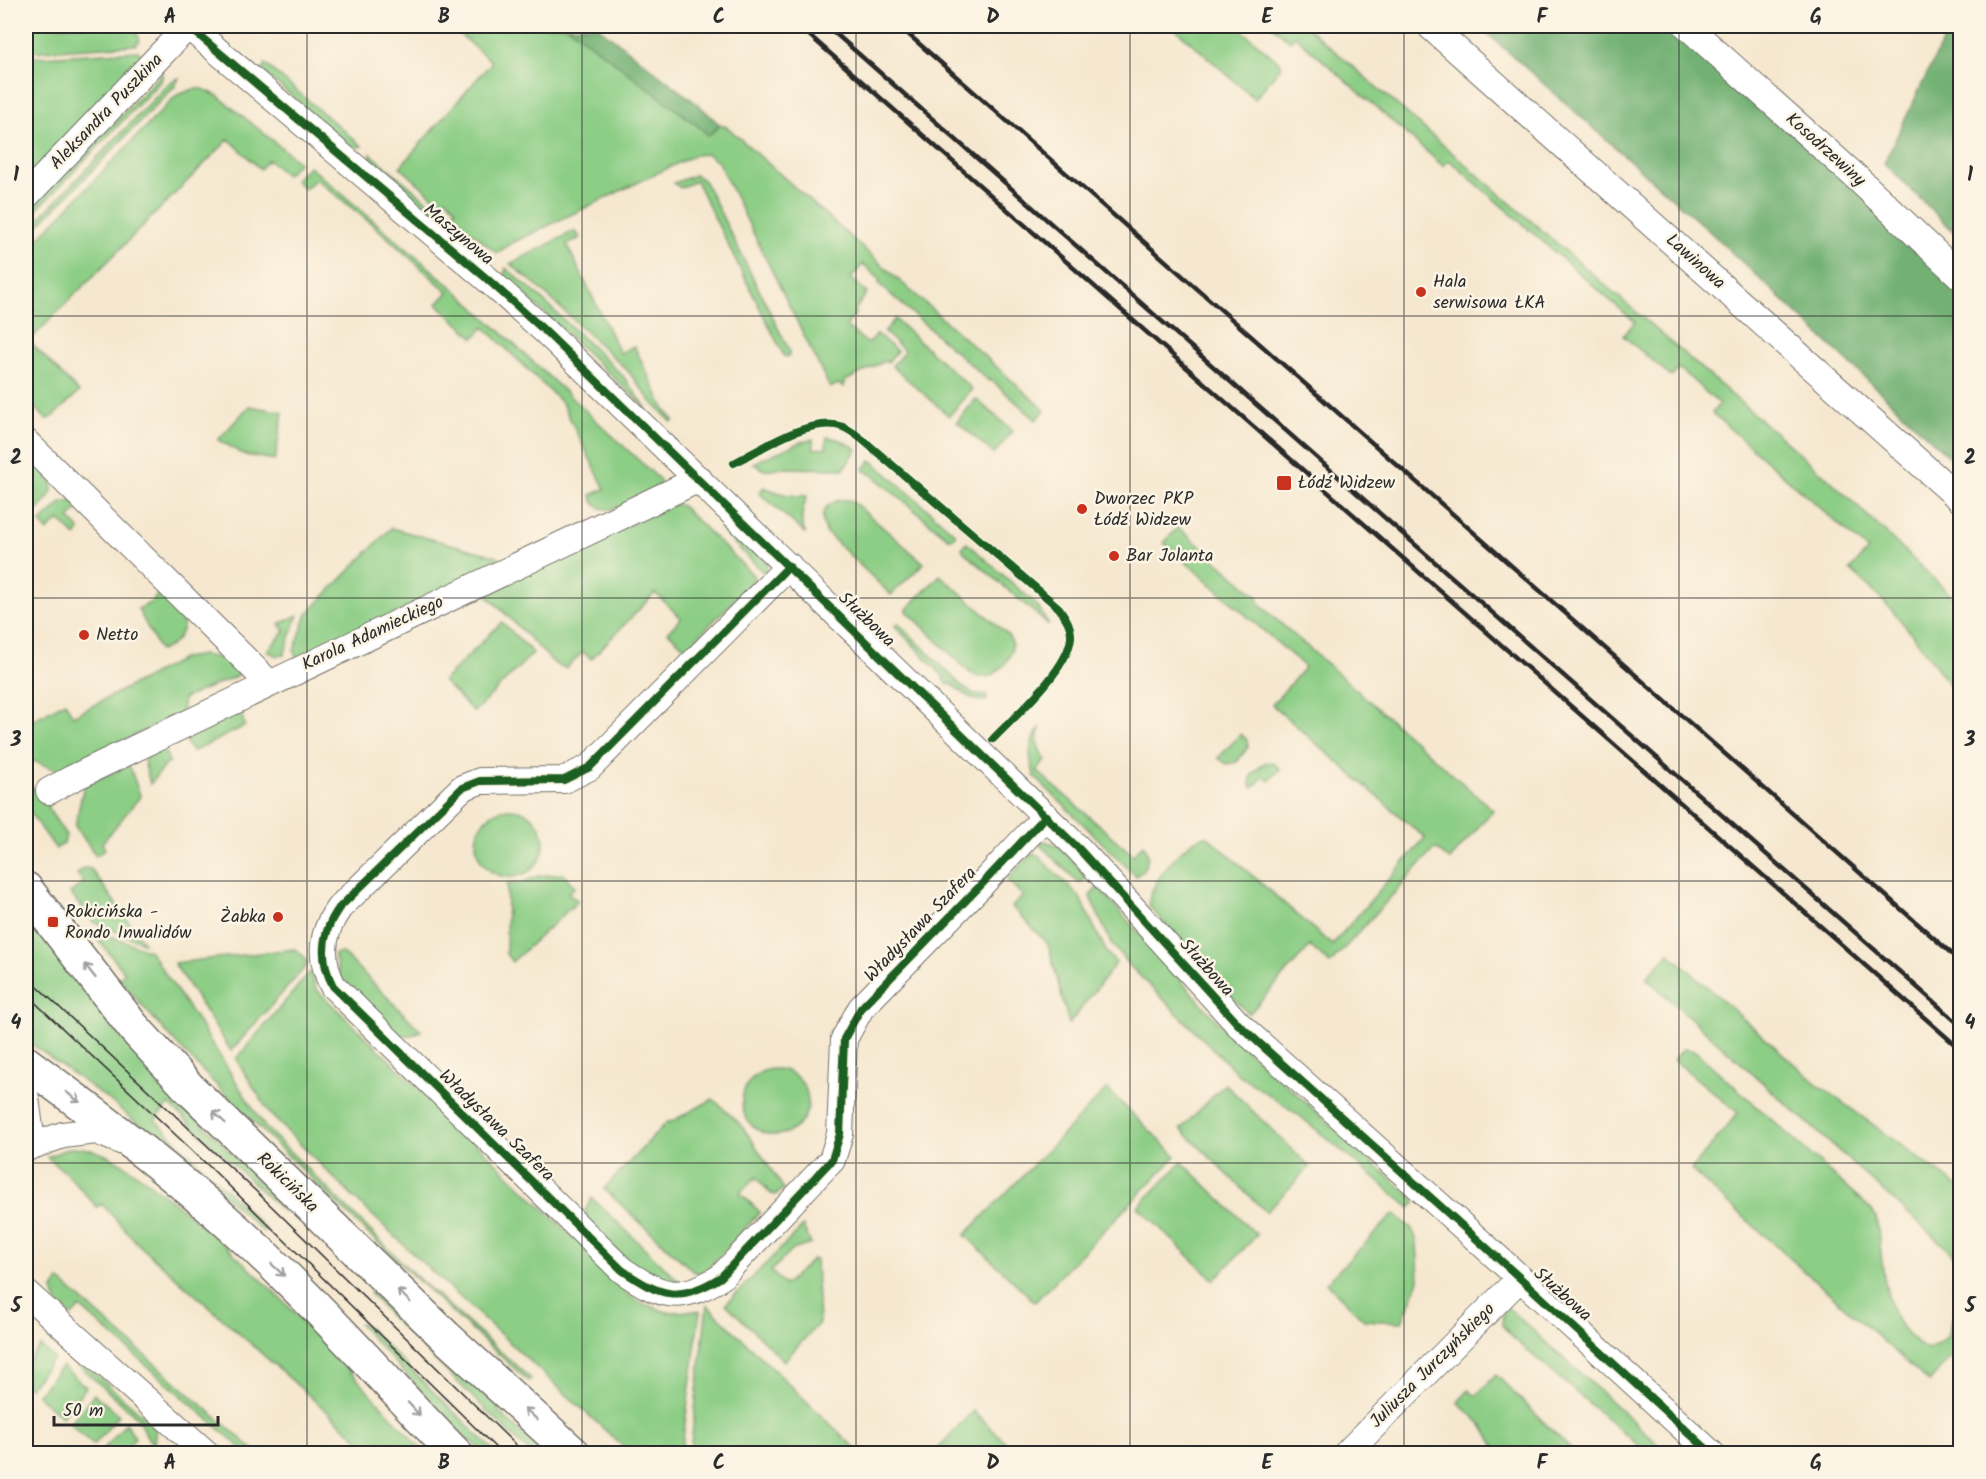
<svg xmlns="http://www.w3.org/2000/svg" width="1986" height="1479" viewBox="0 0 1986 1479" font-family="Kalam,sans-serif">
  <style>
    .green { fill: #8dce86; stroke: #5c7c58; stroke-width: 1.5 }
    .forest { fill: #72b173; stroke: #4e6e4f; stroke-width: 1.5 }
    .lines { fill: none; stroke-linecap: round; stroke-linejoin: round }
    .minor-casing { stroke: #726d65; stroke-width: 28 }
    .major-casing { stroke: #726d65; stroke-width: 36 }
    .minor { stroke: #fff; stroke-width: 26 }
    .major { stroke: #fff; stroke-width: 33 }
    .tram { stroke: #2b2b2b; stroke-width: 1.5 }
    .rail { stroke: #2b2b2b; stroke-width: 4.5 }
    .cycleway-casing { stroke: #fcf5e5; stroke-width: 11 }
    .cycleway { stroke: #1b5e20; stroke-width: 8 }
    .oneway { stroke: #a0a0a0 }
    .grid { fill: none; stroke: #2b2b2b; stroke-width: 1.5; stroke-opacity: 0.55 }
    .poi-dot { fill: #c8321e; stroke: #fcf5e5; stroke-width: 2 }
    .labels { text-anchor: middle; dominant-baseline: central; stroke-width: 5; stroke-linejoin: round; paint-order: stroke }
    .street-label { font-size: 18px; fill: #2b2b2b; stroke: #fcf5e5 }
    .poi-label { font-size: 18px; fill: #2b2b2b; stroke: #fcf5e5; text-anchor: start }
    .neatline { fill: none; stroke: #2b2b2b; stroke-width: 2 }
    .grid-label { font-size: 20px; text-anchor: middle; font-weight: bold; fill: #2b2b2b }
  </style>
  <rect width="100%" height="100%" fill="#fcf5e5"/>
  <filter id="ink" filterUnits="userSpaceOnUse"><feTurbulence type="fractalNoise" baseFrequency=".0167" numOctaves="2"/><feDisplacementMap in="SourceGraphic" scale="12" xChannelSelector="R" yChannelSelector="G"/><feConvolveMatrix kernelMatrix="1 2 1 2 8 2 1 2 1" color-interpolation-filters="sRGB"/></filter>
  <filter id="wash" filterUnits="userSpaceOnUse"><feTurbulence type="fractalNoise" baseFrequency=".008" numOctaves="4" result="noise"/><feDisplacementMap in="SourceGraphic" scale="24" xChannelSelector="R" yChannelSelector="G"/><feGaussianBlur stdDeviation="1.35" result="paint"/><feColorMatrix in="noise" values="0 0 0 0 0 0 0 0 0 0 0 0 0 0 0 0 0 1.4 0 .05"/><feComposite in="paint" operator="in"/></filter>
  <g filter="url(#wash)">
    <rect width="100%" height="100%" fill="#f6e8d0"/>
    <path class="green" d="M26 26H131L137 33 140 40 135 45 26 52Z
      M450 26H567L703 130 708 136 720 125 727 127 1045 410 1036 420 991 380 989 381 879 284V279L863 264 851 278 867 293 854 311 856 313 846 326 868 344 877 334 897 351 887 363 885 361 845 381 844 387 838 384 830 388 718 162 707 154 695 155 512 243 497 253 451 215 456 209 447 199 439 202 400 167 492 62Z
      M1172 26H1237L1281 64 1280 68 1255 99Z
      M1272 26H1306L1831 481 1954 598 1960 602V700C1927 653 1895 607 1850 570L1868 550 1712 413 1719 404 1679 368 1672 377 1623 336 1635 322 1449 160 1443 166 1295 36 1290 41Z
      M138 51 144 57 26 179V58Z
      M265 64 362 146 353 148 262 71Z
      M162 73V80L26 221V213Z
      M179 78 175 86 26 238V232L170 82Z
      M194 89H203L218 96 299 162 286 175 268 160 260 169 229 139 29 341 79 392 51 418 46 419 26 399V251L170 102 177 95Z
      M371 154 439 211 431 214 370 162Z
      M309 166 459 293 660 480V485C645 494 611 520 595 504 593 502 592 498 591 495L605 489 562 403 484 327 474 338 437 304 448 292 379 230 316 179 305 189 295 180Z
      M695 175 701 178 705 182 790 352 788 357 784 356 696 181 680 188 674 183Z
      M574 231 577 233 580 238 567 245 620 353 634 346 665 410 674 420 672 422 654 405 628 371 535 284 510 264Z
      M506 268 531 289 623 376 647 409 508 279 507 280 504 275Z
      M895 319 972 389 949 416 892 366 905 351 884 332Z
      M976 399 1013 431 994 454 957 422Z
      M249 406 283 412 275 460 245 455 218 440Z
      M827 437 841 440 857 449 844 469 777 468 764 470 753 463 801 442 813 439 814 449 826 448Z
      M26 451C52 481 67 484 32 515L26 513Z
      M871 460 956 534 953 538H948L872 475 863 470Z
      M764 487C779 494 790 496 807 496 803 510 798 521 806 534L759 493Z
      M840 500H849L857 505 924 563 891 595 826 532C819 515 822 505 840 500Z
      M70 501 80 507 69 518 80 530 75 536 59 520 47 531 40 523 61 503Z
      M674 504 682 506 754 576 753 581 686 649 668 632 681 618 655 593 591 659 583 652 566 668 556 665 484 592Z
      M727 524 764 560 767 565 766 575 721 530Z
      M1178 527 1258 597 1260 605 1493 810 1450 860 1435 848 1330 964 1310 946 1249 1014 1207 972 1149 906C1146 887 1187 836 1207 836L1332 945 1425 838 1272 705 1305 667 1164 543Z
      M391 528 502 558 504 562 297 660 294 651 307 614Z
      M967 543 1037 605 1049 625 964 552 962 548Z
      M940 575 1007 634C1008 636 1011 639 1012 642 1015 658 994 681 979 677 977 677 972 673 970 673L906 610Z
      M163 589C169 596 178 604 182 612 187 621 181 637 173 644 170 647 164 649 160 651L138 609 150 603Z
      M298 615 284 655 277 656 267 651 285 631 279 624Z
      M502 622 533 653 474 712 443 681Z
      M898 623 963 687 972 693 987 696 986 701C970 701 962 693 951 683L948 685 943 679 944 677 895 626Z
      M203 655 224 659 239 675 184 698 182 713 59 771 28 759 26 756V724L65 702 73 716 184 658Z
      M233 711 241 713 245 726 192 752 186 742 191 732Z
      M1041 726C1035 739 1037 749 1046 760L1037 771 1133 855 1143 844C1152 857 1148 867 1136 876L1035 777C1028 758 1028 743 1041 726Z
      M1241 734 1247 740 1248 747 1237 762 1227 764 1218 758Z
      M162 746 170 763 165 765 150 784 144 761 149 752Z
      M1272 762 1280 769 1269 781 1263 777 1253 788 1250 783 1252 775 1264 763Z
      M129 765 140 795 139 798 102 843 105 849 96 856 75 826 84 785Z
      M26 778 42 800 45 799 49 805 47 807 66 835 64 843 56 849 26 807Z
      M476 843a34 34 0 1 1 68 0a34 34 0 1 1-68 0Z
      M1044 841 1059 846 1087 876 1083 881 1078 882 1037 842Z
      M1032 853 1038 856 1079 896 1107 953 1116 963 1069 1024 1048 944 1012 907 1023 896 1007 880Z
      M84 868 91 869 144 943 93 922 70 893 84 882 77 874Z
      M563 874 575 887 568 893 578 901 512 962 506 954 507 884 521 883 538 876Z
      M1098 887 1225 1030 1416 1201 1410 1208 1300 1116 1238 1074 1131 967 1111 943 1091 899 1090 896Z
      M26 915C60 960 93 1006 131 1048 181 1104 236 1155 285 1210L284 1212 169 1104 155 1120 259 1222 266 1230 264 1232 220 1192 109 1100 26 1040Z
      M103 933 150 951 202 1028 264 1126 419 1279 531 1379 528 1381C446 1308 367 1234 289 1157 230 1099 171 1042 119 978L125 973 97 938Z
      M294 949C302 953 305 957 307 965L231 1051 174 963Z
      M342 953 352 962 421 1031 410 1036 390 1033 342 985 334 954Z
      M1669 953 1817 1084 1960 1188V1264L1949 1250 1646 978Z
      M310 972 316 989 577 1241 629 1296 644 1304 667 1312 700 1311 681 1453H630L438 1277 353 1197 270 1114 236 1059Z
      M1683 1049 1695 1051 1871 1209 1876 1217C1885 1265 1879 1324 1928 1350L1947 1337 1958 1298 1960 1299V1352L1957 1350 1929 1382 1691 1170 1738 1113 1674 1060Z
      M742 1102a33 33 0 1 1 66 0a33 33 0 1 1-66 0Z
      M1225 1084 1310 1167 1266 1212 1181 1129Z
      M1107 1089 1176 1156 1035 1302 965 1235Z
      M713 1099 740 1124 751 1139 784 1189 775 1195 770 1193 756 1177 740 1193 760 1212 708 1269 699 1273 693 1271 604 1189 667 1122H671Z
      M69 1148C77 1148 85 1147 92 1150 118 1157 141 1177 162 1193 260 1268 342 1363 425 1453H374L139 1245 102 1204 97 1207 68 1175 47 1157Z
      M1182 1162 1257 1235 1214 1280 1138 1207Z
      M592 1198 680 1282 645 1277 590 1228 585 1211Z
      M1394 1214 1412 1229 1417 1241 1419 1280 1402 1322 1364 1320 1326 1283Z
      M803 1226 811 1244 792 1250 771 1271 785 1285 813 1259 816 1260 819 1323 784 1361 726 1304Z
      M59 1280 257 1453H247L80 1307 72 1316C61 1308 55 1302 53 1289Z
      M372 1291 401 1320 500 1408 498 1411 542 1453H530L387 1313 370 1293Z
      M707 1305 860 1453H690Z
      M1506 1306 1668 1453H1647L1515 1340 1502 1325 1503 1312Z
      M361 1323 370 1330 496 1453H484L470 1440 468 1441 359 1324Z
      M51 1335 156 1427 154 1444 149 1440 137 1417 48 1339Z
      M40 1346 54 1358 29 1388 26 1385V1363Z
      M62 1366 86 1387 62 1417 37 1395Z
      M1496 1375 1575 1453H1499L1482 1425 1458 1402 1469 1390 1476 1396Z
      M94 1394 119 1415 94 1445 70 1424Z
      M973 1411 1017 1453H933Z
      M126 1423 135 1438 122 1453H104L102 1451Z"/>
    <path class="forest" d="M567 26H597L701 107 720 125 708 136 703 130Z
      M1479 26H1687L1960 276V467L1709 231Z
      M1950 26H1960V238L1884 163Z"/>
  </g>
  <g filter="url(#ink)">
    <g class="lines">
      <g class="minor-casing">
        <path id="minor" d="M188 26 486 278 545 331 1079 849 1238 1024 1520 1278 1712 1454
          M1430 26 1960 499
          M1687 26 1857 178 1960 276
          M26 196 188 26
          M26 442 270 684
          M789 566 590 767 564 780 480 781 462 788 339 908C321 933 319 959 333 986L622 1270C661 1297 680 1303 721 1277L826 1166 832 1160 840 1134 844 1039 861 1008 981 885 1046 816
          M49 791 71 779 699 479
          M26 1098 31 1135 26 1149
          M26 1148 63 1135 96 1131 123 1142
          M26 1293 207 1454
          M1346 1454 1520 1278"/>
      </g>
      <g class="major-casing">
        <path id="major" d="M26 889 134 1028 188 1087 446 1337 574 1454
          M26 1063C98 1116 169 1169 236 1230 314 1300 383 1379 456 1454"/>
      </g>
      <use href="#minor" class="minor"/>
      <use href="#major" class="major"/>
      <path class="tram" d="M26 976 260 1195 525 1454
        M26 994 214 1171 502 1454"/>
      <path class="rail" d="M799 26 1960 1049
        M827 26 1960 1025
        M899 26 1960 961"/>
      <g class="cycleway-casing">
        <path id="cycleway" d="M188 26 486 278 545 331 1079 849 1238 1024 1520 1278 1712 1454
          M734 463C762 449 812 415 843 427 853 431 862 439 870 446L1059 608C1065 617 1072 626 1071 637 1069 669 1015 716 993 739
          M789 566 590 767 564 780 480 781 462 788 339 908C321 933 319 959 333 986L622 1270C661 1297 680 1303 721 1277L826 1166 832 1160 840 1134 844 1039 861 1008 981 885 1046 816"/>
      </g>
      <use href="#cycleway" class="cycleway"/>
    </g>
    <defs><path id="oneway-shaft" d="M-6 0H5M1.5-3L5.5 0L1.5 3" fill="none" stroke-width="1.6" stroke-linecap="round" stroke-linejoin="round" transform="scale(1.5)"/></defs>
    <g class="oneway">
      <use href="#oneway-shaft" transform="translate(90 971) rotate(-128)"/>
      <use href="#oneway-shaft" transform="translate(73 1097) rotate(36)"/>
      <use href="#oneway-shaft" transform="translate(219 1117) rotate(-136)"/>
      <use href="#oneway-shaft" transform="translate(278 1270) rotate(43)"/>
      <use href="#oneway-shaft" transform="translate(404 1296) rotate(-136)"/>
      <use href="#oneway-shaft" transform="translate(414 1409) rotate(47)"/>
      <use href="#oneway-shaft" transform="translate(531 1414) rotate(-138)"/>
    </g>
  </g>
  <path class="grid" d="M307 26V1454M582 26V1454M856 26V1454M1130 26V1454M1404 26V1454M1679 26V1454M26 316H1960M26 598H1960M26 881H1960M26 1163H1960"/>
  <g class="poi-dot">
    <circle cx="1421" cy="292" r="6"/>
    <rect x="1276" y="475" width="16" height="16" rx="3"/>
    <circle cx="1082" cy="509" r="6"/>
    <circle cx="1114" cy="556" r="6"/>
    <circle cx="84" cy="635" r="6"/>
    <circle cx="278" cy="917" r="6"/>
    <rect x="47" y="916" width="12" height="12" rx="3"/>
  </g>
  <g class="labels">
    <g class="street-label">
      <text transform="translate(107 112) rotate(-46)">Aleksandra Puszkina</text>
      <text transform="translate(1825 150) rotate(42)">Kosodrzewiny</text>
      <text transform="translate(458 235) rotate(40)">Maszynowa</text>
      <text transform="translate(1695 262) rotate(42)">Lawinowa</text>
      <text transform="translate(866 620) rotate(44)">Służbowa</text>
      <text transform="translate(373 634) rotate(-25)">Karola Adamieckiego</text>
      <text transform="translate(921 925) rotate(-46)">Władysława Szafera</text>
      <text transform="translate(1206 968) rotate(48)">Służbowa</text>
      <text transform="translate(496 1126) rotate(44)">Władysława Szafera</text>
      <text transform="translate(287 1183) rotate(44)">Rokicińska</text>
      <text transform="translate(1562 1295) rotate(42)">Służbowa</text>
      <text transform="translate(1433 1366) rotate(-45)">Juliusza Jurczyńskiego</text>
    </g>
    <g class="poi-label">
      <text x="1433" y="282">Hala<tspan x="1433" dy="21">serwisowa ŁKA</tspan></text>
      <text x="1298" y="483">Łódź Widzew</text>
      <text x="1094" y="499">Dworzec PKP<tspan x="1094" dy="21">Łódź Widzew</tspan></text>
      <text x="1126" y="556">Bar Jolanta</text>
      <text x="96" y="635">Netto</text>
      <text x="65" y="912">Rokicińska -<tspan x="65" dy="21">Rondo Inwalidów</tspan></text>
      <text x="266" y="917" text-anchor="end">Żabka</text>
    </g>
  </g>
  <rect width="1986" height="1479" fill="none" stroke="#fcf5e5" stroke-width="66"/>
  <path d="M54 1416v9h164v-9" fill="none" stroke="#2b2b2b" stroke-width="3"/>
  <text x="63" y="1416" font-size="18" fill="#2b2b2b" stroke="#fcf5e5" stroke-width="4.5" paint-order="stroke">50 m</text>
  <rect x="33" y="33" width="1920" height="1413" class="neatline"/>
  <g class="grid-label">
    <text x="170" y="23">A</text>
    <text x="444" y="23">B</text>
    <text x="719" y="23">C</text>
    <text x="993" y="23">D</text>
    <text x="1267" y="23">E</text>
    <text x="1542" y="23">F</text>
    <text x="1816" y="23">G</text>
    <text x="16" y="181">1</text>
    <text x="1970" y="181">1</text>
    <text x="16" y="464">2</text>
    <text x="1970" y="464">2</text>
    <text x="16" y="746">3</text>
    <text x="1970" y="746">3</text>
    <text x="16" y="1029">4</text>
    <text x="1970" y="1029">4</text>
    <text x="16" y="1312">5</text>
    <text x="1970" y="1312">5</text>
    <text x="170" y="1469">A</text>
    <text x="444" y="1469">B</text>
    <text x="719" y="1469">C</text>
    <text x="993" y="1469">D</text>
    <text x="1267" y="1469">E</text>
    <text x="1542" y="1469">F</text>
    <text x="1816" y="1469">G</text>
  </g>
</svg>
